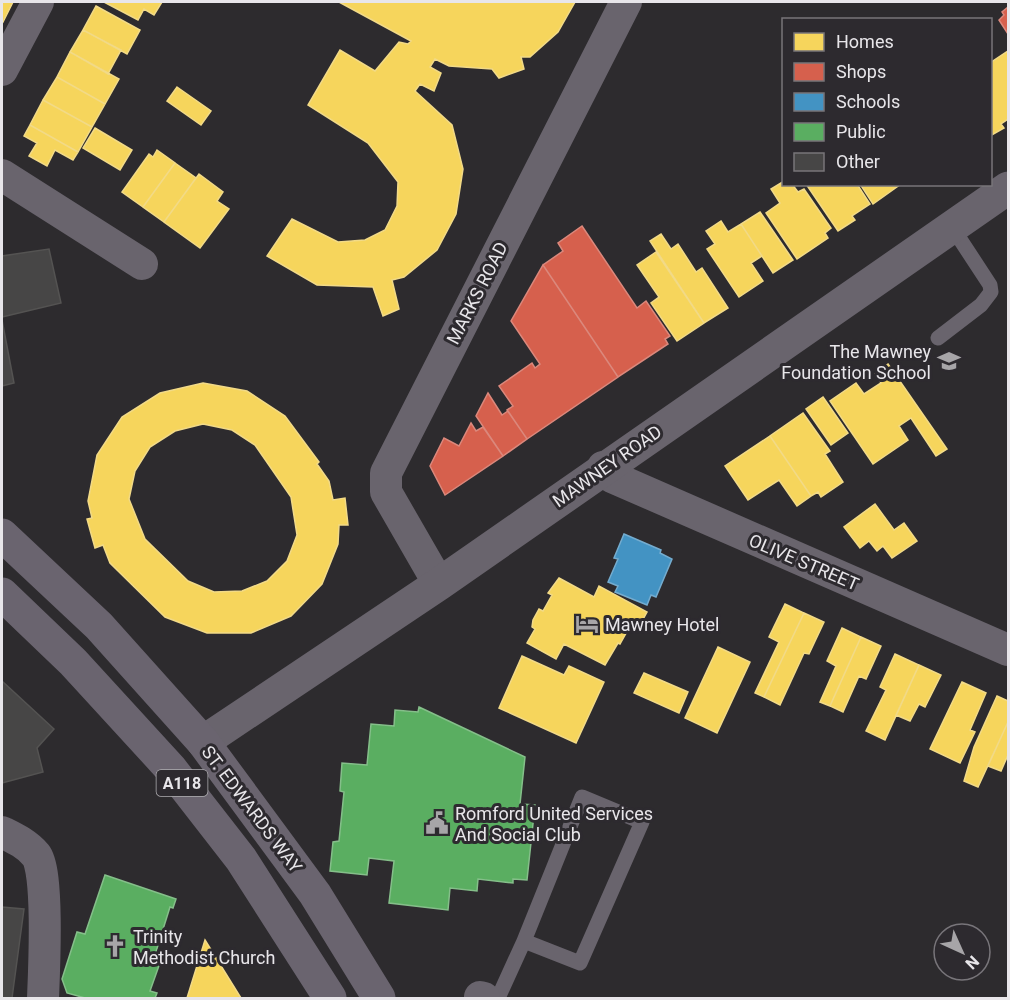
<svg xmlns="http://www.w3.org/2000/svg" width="1010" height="1000" viewBox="0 0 1010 1000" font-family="Roboto,sans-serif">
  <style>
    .homes { fill: #f6d55c; stroke: #f2da87; stroke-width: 1.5; fill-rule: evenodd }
    .shops { fill: #d6604d; stroke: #db887c; stroke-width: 1.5 }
    .schools { fill: #4393c3; stroke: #74accf; stroke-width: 1.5 }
    .public { fill: #5aae61; stroke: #85bf8a; stroke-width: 1.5 }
    .building { fill: #474646; stroke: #545352; stroke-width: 1.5 }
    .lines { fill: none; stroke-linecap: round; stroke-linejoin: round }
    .service { stroke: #69646d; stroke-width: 15 }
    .minor { stroke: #69646d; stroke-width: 32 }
    .tertiary { stroke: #69646d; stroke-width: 33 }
    .primary { stroke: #6a646f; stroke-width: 33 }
    .labels { text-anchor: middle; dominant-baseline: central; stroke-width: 6; stroke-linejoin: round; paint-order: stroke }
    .shield { fill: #2d2a2f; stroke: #b0aeb2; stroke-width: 1.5 }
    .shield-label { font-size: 16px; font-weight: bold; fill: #e8e6ea }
    .street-label { font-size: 18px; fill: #e8e6ea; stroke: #2d2a2f }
    .poi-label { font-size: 18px; fill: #e8e6ea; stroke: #2d2a2f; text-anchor: start }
  </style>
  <rect width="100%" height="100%" fill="#2d2b2e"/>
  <path class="homes" d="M2 2H13L3 22 2 21Z
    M104 2H162L154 15 144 9 138 20Z
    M339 2H575L558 32 530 57H521L524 69 499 78 492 69 449 66 435 59 430 67 441 73 434 91 420 84 415 91 452 125 463 169 456 214 437 250 404 277 392 280 399 309 383 316 373 287 317 285 267 256 292 219 338 242 365 240 385 230 397 206 398 182 368 143 308 105 340 50 375 71 399 42 408 44 411 41Z
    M96 6 140 30 127 54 83 30Z
    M83 30 121 50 108 74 70 52Z
    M1008 51V119L1001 124 1004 128 990 136V63Z
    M70 52 119 79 105 104 57 77Z
    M57 77 105 104 92 127 43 100Z
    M177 87 211 111 201 125 167 101Z
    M43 100 92 127 78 152 30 125Z
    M30 125 78 152 73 160 55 150 47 166 29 156 37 143 24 136Z
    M95 128 132 150 120 170 83 148Z
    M157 150 175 163 143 207 122 192 149 154 153 157Z
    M175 163 196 178 164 222 143 207Z
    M199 174 223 192 217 201 229 209 200 248 164 222Z
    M784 181V184H792L798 192 804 189 831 228 825 233 828 238 797 259 766 213 780 203 771 189Z
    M806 184H857L870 204 852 216 855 220 838 231Z
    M860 184H901L873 204Z
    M760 212 793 260 773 273 741 224Z
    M721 221 728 232 741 224 762 256 751 263 763 281 739 297 707 249 715 244 706 231Z
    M661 234 671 249 678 244 696 272 702 268 728 308 704 323 650 241Z
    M656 252 704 323 677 341 651 303 659 297 637 265Z
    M888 364 947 449 936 456 911 418 899 426 908 440 873 464 830 401 856 383 864 394 881 383 875 374Z
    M203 383 247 391 285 416 319 462 317 464 329 481 333 500 345 498 348 525H339L338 544 322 584 291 616 251 633H207L165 617 110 563 103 545 95 548 87 519 92 518 88 501 97 455 122 417 160 393ZM203 424 232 430 255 445 291 497 297 535 287 561 267 581 242 591 214 592 188 581 145 539 129 499 135 471 150 447 175 431Z
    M823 397 848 433 831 445 806 409Z
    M803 413 830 451 825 454 843 482 821 497 818 492 811 496 770 436Z
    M770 436 811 496 797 506 779 480 748 500 725 466Z
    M875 504 894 530 904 523 917 541 892 558 883 546 877 551 869 541 860 548 844 527Z
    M559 578 594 597 599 586 647 612 636 632 629 628 620 644 618 643 605 665 564 644 556 659 527 643 535 629 532 627 533 620 539 609 543 611 552 595 548 593Z
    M785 604 804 613 764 697 755 693 779 642 769 637Z
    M804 613 824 622 809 654 804 653 780 705 764 697Z
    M842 628 861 637 830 706 820 702 836 666 827 661Z
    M861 637 881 646 866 679 859 676 843 712 830 706Z
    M718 647 750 662 717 733 685 718Z
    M895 654 919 665 885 740 866 731 886 690 880 687Z
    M522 656 564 675 569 666 604 682 576 743 499 708Z
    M919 665 941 675 925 707 919 704 910 721 896 715Z
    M644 673 688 692 679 713 634 693Z
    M962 682 986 693 970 730 975 732 960 763 930 749Z
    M997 696 1008 701V722L978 787 964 781 974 747Z
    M1008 722V755L1001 771 988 766Z
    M205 940 241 998H187Z"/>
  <path class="shops" d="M1008 7V34L999 20 1004 15 1002 12Z
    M582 226 637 308 646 301 670 336 665 339 668 344 618 377 543 265 563 251 558 243Z
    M543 265 618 377 527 439 507 410 513 406 499 386 532 363 535 368 540 364 511 321Z
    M488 393 502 415 508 411 527 439 503 456 476 416Z
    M471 423 476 431 483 427 503 456 445 495 430 466 444 438 459 446Z"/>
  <path class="schools" d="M624 534 661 550 660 553 672 559 656 597 651 595 647 605 615 592 618 586 608 582 618 559 614 558Z"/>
  <path class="public" d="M419 707 525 757 520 804 535 805 527 880 513 879V883L478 879 477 891 450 888 448 910 389 903 394 861 369 858 367 875 330 871 333 842 339 841 344 792 340 791 342 763 367 765 371 724 394 726 395 710 418 712Z
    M105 875 176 899 173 908 170 907 154 958 161 960 150 991 157 993 155 998H85L67 993 62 979 77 932 85 934Z"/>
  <path class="building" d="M49 249 61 303 2 317V256Z
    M2 320 14 383 2 386Z
    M2 681 54 729 37 748 43 772 2 783Z
    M2 907 24 909 12 998H2Z"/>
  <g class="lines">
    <path class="service" d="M938 338 981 305 991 292 990 285 952 227
      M498 998 524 941 582 797 642 822 580 963 524 941"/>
    <path class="minor" d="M2 70 38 2
      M2 175 142 264
      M603 467 612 477 1008 650
      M439 584 386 492V473L626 2
      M2 832C14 838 27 844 36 855 49 871 44 973 43 998
      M480 997 484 998"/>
    <path class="tertiary" d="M203 742 439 584 1008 188"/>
    <path class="primary" d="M2 535 99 626 203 742 315 894 379 998
      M2 594 73 662 171 769 241 859 330 998"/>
  </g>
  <defs>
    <g id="school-bare" transform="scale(1.8)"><path d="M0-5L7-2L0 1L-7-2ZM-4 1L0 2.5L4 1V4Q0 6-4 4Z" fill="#a7a5a8" stroke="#2d2a2f" stroke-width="2.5" paint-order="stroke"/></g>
    <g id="hotel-bare" transform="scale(1.8)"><path d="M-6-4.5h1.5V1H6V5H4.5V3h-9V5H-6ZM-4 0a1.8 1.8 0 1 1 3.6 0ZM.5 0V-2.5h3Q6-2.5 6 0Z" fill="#a7a5a8" stroke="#2d2a2f" stroke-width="2.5" paint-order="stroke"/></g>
    <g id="civic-bare" transform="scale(1.8)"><path d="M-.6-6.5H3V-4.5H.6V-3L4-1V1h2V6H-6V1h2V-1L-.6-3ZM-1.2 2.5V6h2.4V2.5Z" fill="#a7a5a8" stroke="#2d2a2f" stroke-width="2.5" paint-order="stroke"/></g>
    <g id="church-bare" transform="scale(1.8)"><path d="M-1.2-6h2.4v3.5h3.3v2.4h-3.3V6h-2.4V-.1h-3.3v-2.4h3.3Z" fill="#a7a5a8" stroke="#2d2a2f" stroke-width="2.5" paint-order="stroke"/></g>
  </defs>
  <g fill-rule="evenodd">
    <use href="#school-bare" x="949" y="361"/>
    <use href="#hotel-bare" x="587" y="624"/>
    <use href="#civic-bare" x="437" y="823"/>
    <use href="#church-bare" x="115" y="946"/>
  </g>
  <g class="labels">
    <rect class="shield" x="156.5" y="770" width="51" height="26" rx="4.5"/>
    <g class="shield-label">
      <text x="182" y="783">A118</text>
    </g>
    <g class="street-label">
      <text transform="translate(477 293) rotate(-63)">MARKS ROAD</text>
      <text transform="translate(607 466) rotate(-35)">MAWNEY ROAD</text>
      <text transform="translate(804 562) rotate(23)">OLIVE STREET</text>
      <text transform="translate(252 809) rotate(53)">ST. EDWARDS WAY</text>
    </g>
    <g class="poi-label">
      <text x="931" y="351" text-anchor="end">The Mawney<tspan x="931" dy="21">Foundation School</tspan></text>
      <text x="605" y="624">Mawney Hotel</text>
      <text x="455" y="813">Romford United Services<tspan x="455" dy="21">And Social Club</tspan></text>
      <text x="133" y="936">Trinity<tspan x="133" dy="21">Methodist Church</tspan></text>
    </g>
  </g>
  <rect width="1010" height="1000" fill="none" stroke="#e8e6ea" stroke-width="6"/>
  <rect x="782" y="18" width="210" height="168" fill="#2d2a2f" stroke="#78757a" stroke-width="1.5"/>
  <rect x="794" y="33" width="30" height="18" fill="#f6d55c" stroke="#78757a" stroke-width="1.5"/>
  <text x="836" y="48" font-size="18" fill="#e8e6ea">Homes</text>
  <rect x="794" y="63" width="30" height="18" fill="#d6604d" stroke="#78757a" stroke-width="1.5"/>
  <text x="836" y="78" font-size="18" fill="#e8e6ea">Shops</text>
  <rect x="794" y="93" width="30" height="18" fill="#4393c3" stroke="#78757a" stroke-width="1.5"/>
  <text x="836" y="108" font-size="18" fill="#e8e6ea">Schools</text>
  <rect x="794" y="123" width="30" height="18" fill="#5aae61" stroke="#78757a" stroke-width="1.5"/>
  <text x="836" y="138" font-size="18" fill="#e8e6ea">Public</text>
  <rect x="794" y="153" width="30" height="18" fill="#474646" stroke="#78757a" stroke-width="1.5"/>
  <text x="836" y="168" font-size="18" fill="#e8e6ea">Other</text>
  <g transform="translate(962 952) rotate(135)"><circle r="28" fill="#2d2a2f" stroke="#78757a" stroke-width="1.5"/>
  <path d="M0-4.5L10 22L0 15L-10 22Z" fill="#a7a5a8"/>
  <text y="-9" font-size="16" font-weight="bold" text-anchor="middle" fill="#e8e6ea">N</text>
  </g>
</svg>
